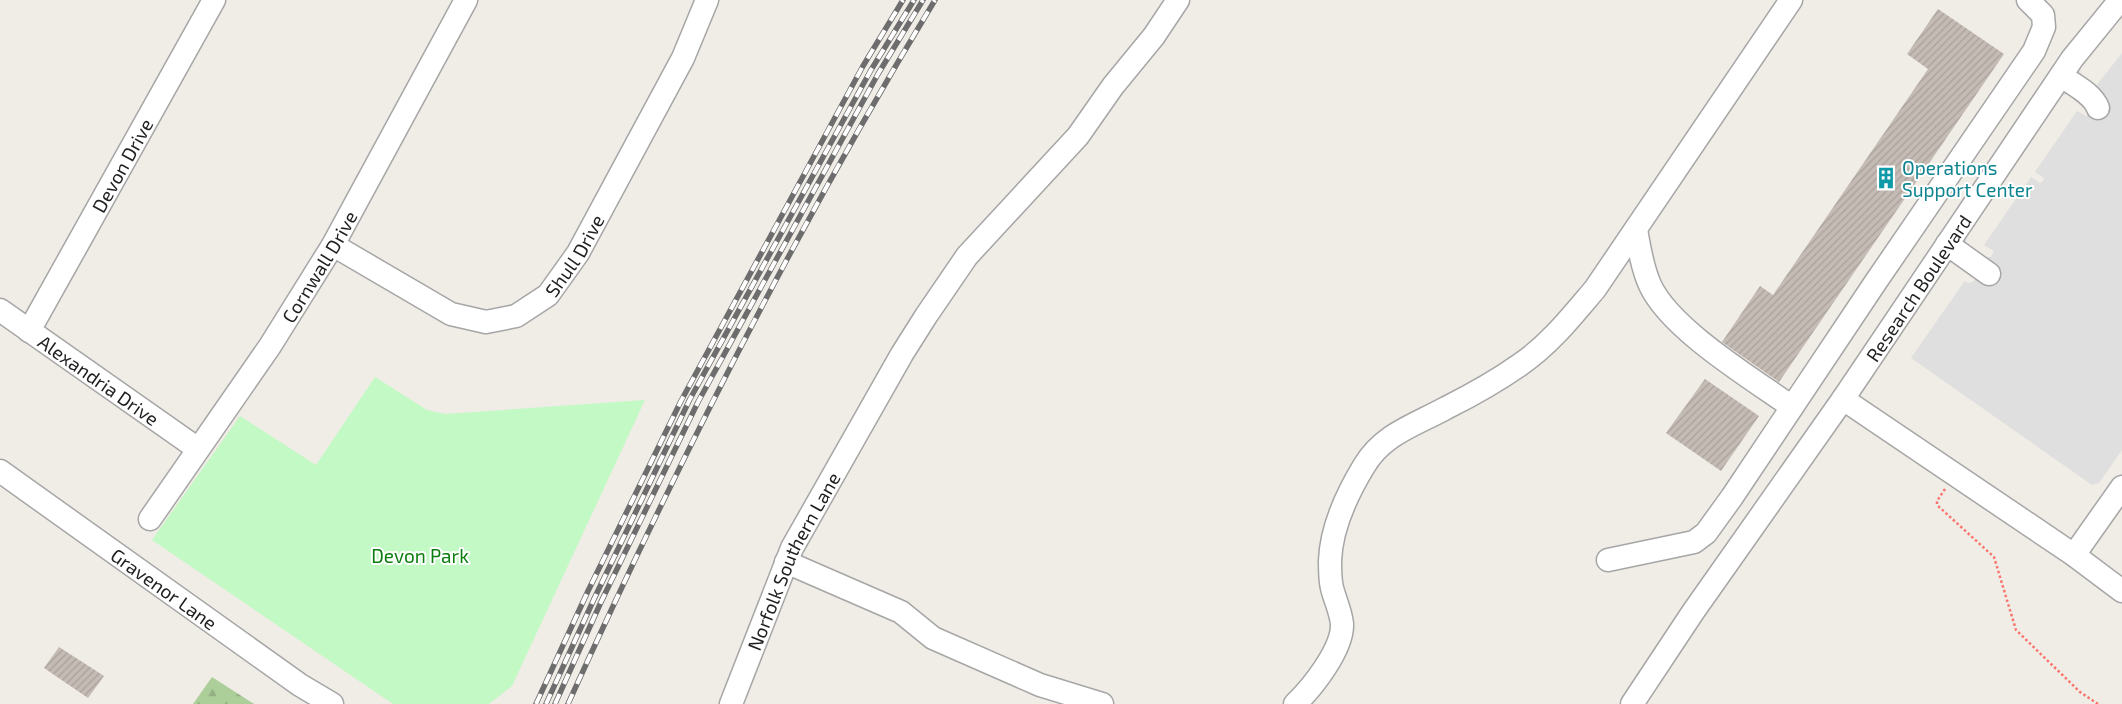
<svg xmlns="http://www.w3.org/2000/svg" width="2122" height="704" viewBox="0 0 2122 704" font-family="'Exo 2',sans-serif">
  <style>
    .forest { fill: url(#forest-firs) }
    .park { fill: #c3f9c5 }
    .parking { fill: #dfdfdf }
    .building { fill: url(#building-hatch) }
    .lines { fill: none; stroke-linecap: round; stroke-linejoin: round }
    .minor-casing { stroke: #a6a6a6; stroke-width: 25 }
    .path { stroke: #f9756d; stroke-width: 2.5; stroke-dasharray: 2.5 2.5; stroke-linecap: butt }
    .minor { stroke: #fff; stroke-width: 22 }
    .rail-casing { stroke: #6d6d6d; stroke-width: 5.5 }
    .rail { stroke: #fff; stroke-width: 4; stroke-dasharray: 11; stroke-linecap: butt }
    .labels { text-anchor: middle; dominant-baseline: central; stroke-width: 4; stroke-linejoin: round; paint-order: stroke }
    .street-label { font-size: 19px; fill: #1f1f1f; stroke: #fff }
    .culture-label { font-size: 19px; fill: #0d838f; stroke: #fff; text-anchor: start }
    .park-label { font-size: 19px; fill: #0c7e10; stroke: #fff }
  </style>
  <defs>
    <pattern id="forest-firs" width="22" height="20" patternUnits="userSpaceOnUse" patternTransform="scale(1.25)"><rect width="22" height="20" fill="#accf9a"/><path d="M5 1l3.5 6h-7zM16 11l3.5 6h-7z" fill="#94b184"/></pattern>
    <pattern id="building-hatch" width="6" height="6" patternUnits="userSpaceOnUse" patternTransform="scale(1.25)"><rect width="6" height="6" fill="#c5bbb5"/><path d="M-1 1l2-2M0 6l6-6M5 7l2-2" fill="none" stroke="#a9a09b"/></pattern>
  </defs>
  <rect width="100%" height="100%" fill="#f0ece6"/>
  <path class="forest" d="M212 677 254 704H193Z"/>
  <path class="park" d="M375 377 427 410 445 414 645 400 512 686 489 704H393L152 540 240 416 316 465Z"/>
  <path class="parking" d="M2122 53V450L2099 483 2092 485 1911 358 1964 282 1970 283 1975 280 1976 277 1953 261 1942 268 1968 231 1966 242 1970 248 1984 257H1991L1994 251 1984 245 2031 177 2040 183 2043 181 2044 178 2035 172 2077 111 2086 116 2090 113V110L2068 93 2057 99 2081 66 2080 75 2092 86H2096Z"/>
  <path class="building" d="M1938 9 2004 54 1779 382 1722 342 1760 286 1773 295 1928 69 1907 54Z
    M1705 379 1759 416 1721 471 1666 433Z
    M59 647 104 676 88 698 44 668Z"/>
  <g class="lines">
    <g class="minor-casing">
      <g id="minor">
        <path d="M2061 76C2073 84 2093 94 2098 108"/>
        <path d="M1636 229C1639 247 1642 267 1650 285 1670 329 1751 378 1792 407"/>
        <path d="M1947 244 1989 274"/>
        <path id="s1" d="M333 245 451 314 486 322 516 316 548 295 578 253 683 58 707 0"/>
        <path id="s2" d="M0 310 198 449"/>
        <path id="s3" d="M29 331 214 0"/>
        <path d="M1843 399 2074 555 2122 591"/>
        <path id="s4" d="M0 471 300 685 332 704"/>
        <path id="s5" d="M150 519 270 346 333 245 466 0"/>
        <path d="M2074 555 2122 487"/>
        <path d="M1608 560 1694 542 1706 533 1732 497 1875 283 2034 51 2044 27 2043 15 2028 0"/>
        <path d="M786 562 901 612 933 638 1040 685 1102 704"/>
        <path id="s6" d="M731 704 792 548 902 354 926 316 967 256 1078 136 1113 86 1154 36 1178 0"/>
        <path d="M1295 704C1312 688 1343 649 1342 624 1341 612 1335 600 1332 588 1330 580 1330 570 1330 561 1331 529 1347 494 1364 466 1383 434 1415 425 1446 408 1472 395 1497 381 1521 364 1550 344 1572 316 1595 289L1791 0"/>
        <path id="s7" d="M1632 704 1693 612 1843 399 2072 59 2120 0"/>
      </g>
    </g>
    <path class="path" d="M1945 489 1937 501V505L1994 557 2016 630 2080 692 2098 704"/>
    <use href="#minor" class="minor"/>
    <g class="rail-casing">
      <path id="rail" d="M536 704 588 591 681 401 863 66 903 0
        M546 704 594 599 690 399 871 70 914 0
        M555 704 601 602 698 402 878 74 923 0
        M568 704C677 463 798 226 935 0"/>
    </g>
    <use href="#rail" class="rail"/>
  </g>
  <defs>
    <g id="building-bare" transform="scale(1.725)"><path d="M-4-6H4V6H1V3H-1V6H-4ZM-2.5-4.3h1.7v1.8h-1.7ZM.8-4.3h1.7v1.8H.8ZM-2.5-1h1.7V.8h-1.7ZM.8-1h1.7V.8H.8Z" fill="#0f9aa8" stroke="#fff" stroke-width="2.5" paint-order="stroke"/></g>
  </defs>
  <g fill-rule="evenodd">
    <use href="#building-bare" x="1886" y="178"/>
  </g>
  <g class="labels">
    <g class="street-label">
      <text stroke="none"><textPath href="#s3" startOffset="190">Devon Drive</textPath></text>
      <text stroke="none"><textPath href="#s1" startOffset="289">Shull Drive</textPath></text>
      <text stroke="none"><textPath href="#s5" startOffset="304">Cornwall Drive</textPath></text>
      <text stroke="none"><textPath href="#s7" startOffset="505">Research Boulevard</textPath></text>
      <text stroke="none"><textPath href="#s2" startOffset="121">Alexandria Drive</textPath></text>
      <text stroke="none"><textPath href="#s6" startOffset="156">Norfolk Southern Lane</textPath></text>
      <text stroke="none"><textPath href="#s4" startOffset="202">Gravenor Lane</textPath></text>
    </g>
    <g class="culture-label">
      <text x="1902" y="167">Operations<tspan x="1902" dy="22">Support Center</tspan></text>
    </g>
    <g class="park-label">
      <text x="420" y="555">Devon Park</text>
    </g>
  </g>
</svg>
